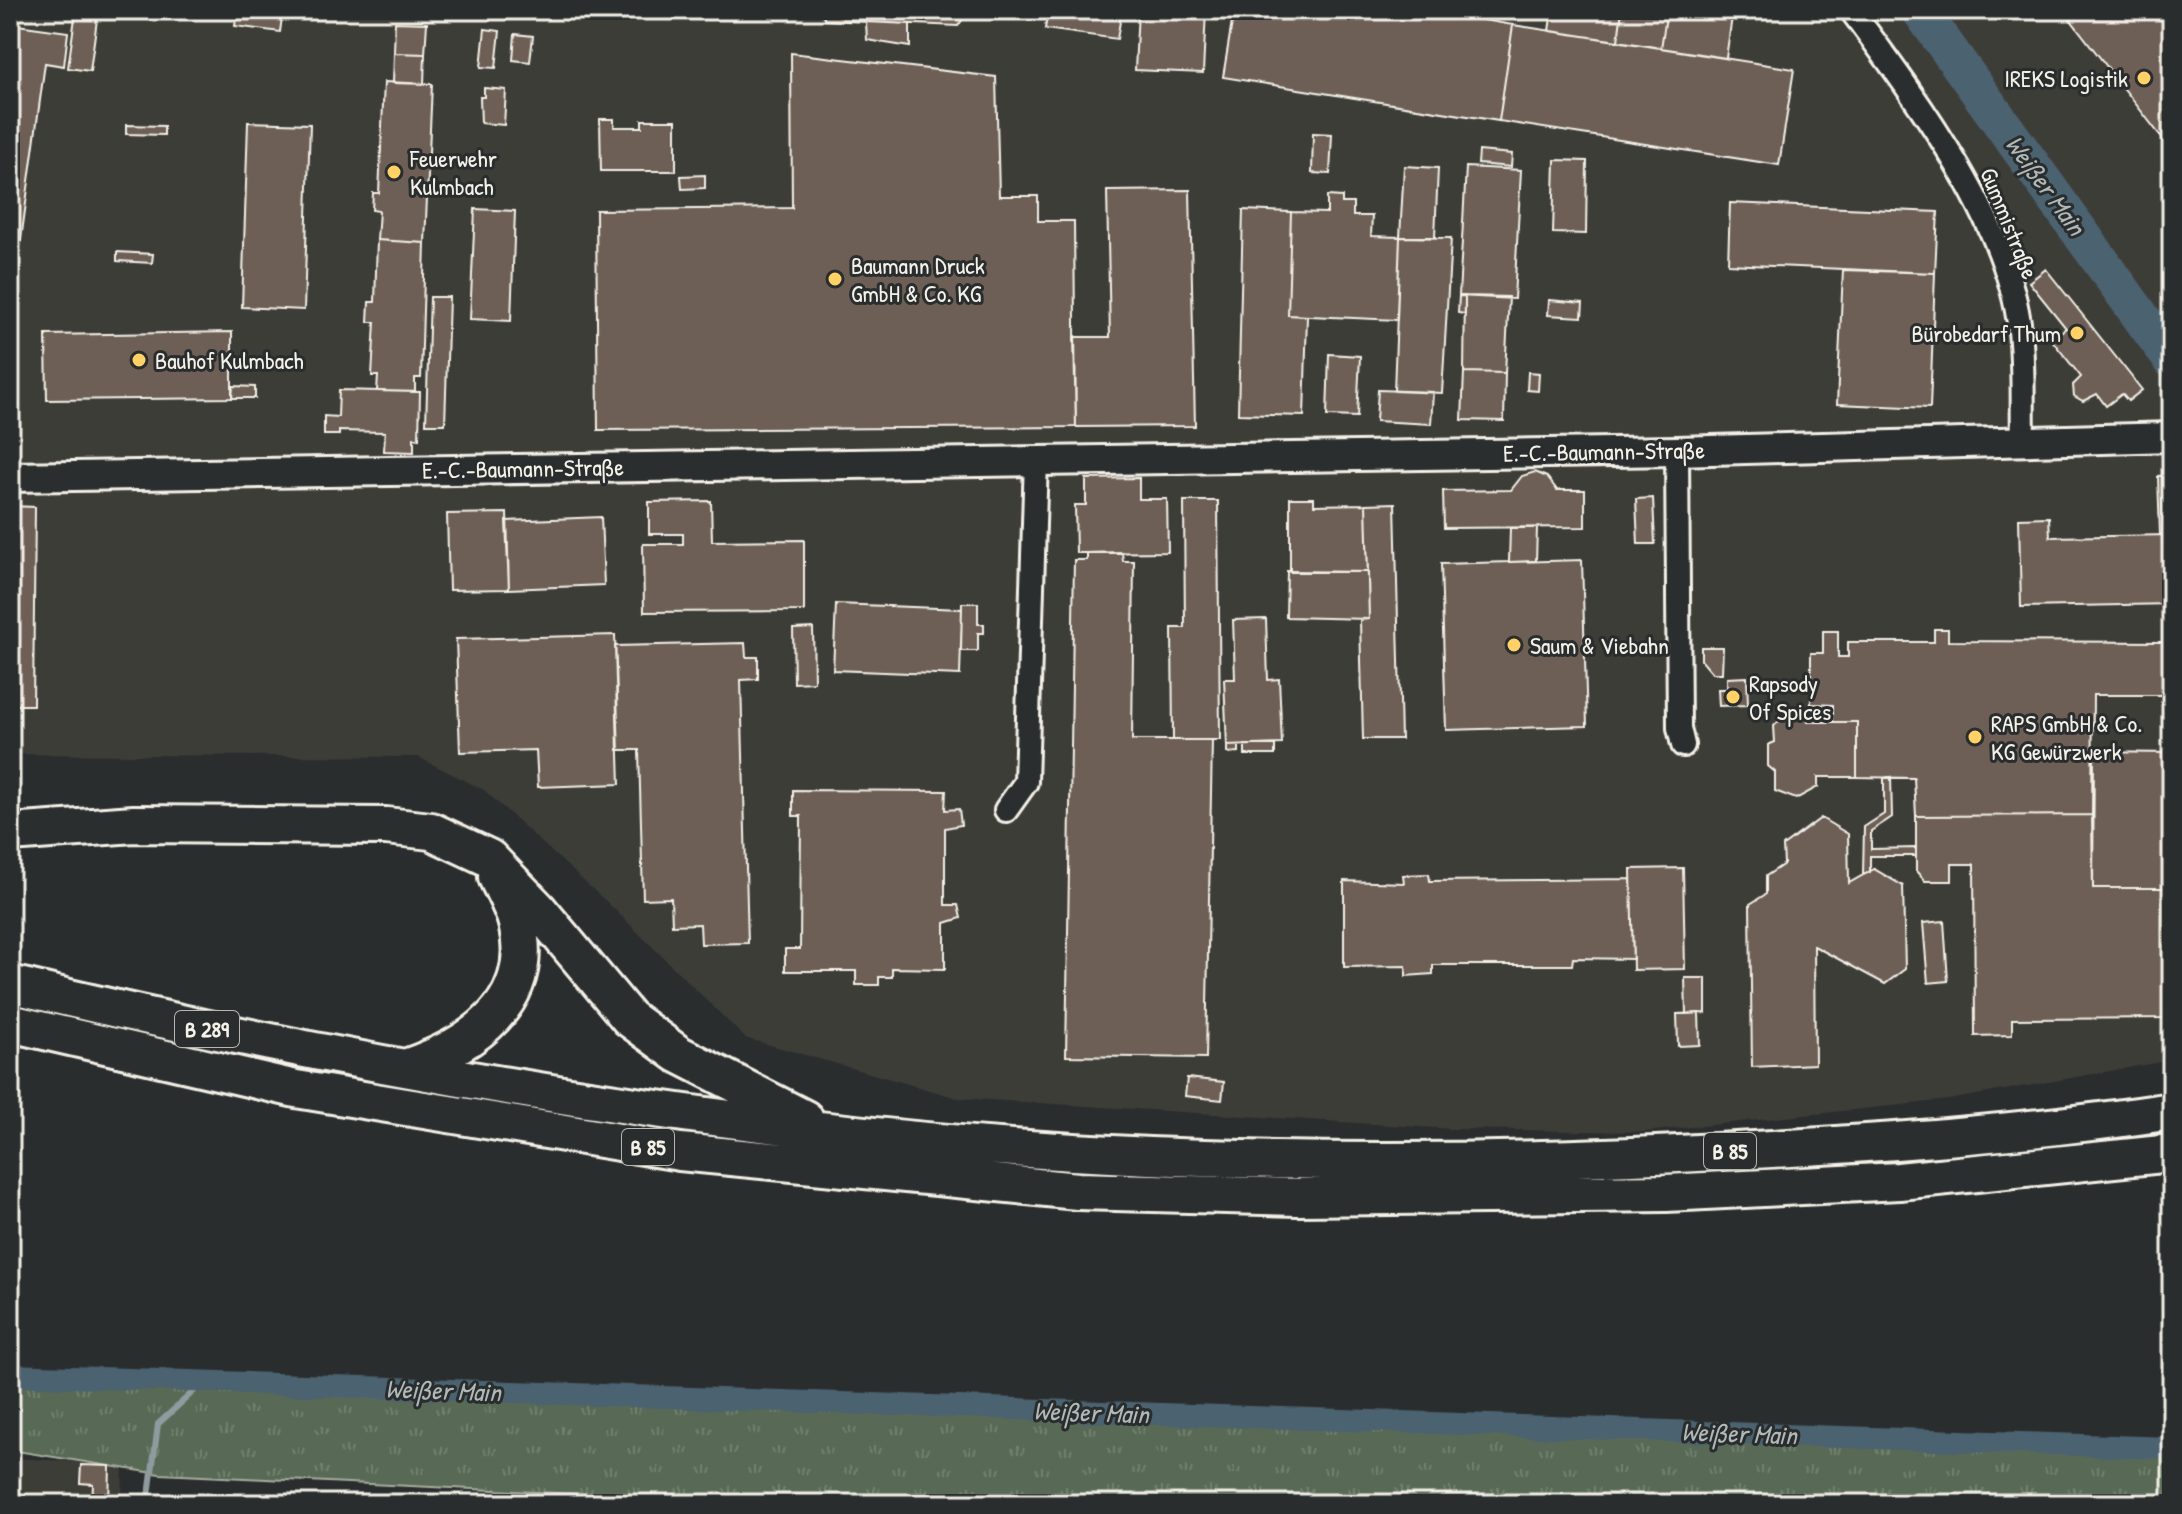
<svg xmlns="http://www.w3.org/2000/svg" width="2182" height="1514" viewBox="0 0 2182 1514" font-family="'Patrick Hand',sans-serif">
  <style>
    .built { fill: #3e3c39 }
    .grass { fill: url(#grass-tufts); stroke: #a6ae9e; stroke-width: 2 }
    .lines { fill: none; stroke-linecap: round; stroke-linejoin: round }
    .stream { stroke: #8f9b9f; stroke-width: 6 }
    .canal { stroke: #4b626f; stroke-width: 22 }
    .river { stroke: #4b626f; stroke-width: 38 }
    .building { fill: #6d5f54; stroke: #f4f1e8; stroke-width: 2 }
    .minor-casing { stroke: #f4f1e8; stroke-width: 28 }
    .tertiary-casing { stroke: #f4f1e8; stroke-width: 34 }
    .trunk-casing { stroke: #f4f1e8; stroke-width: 42 }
    .minor { stroke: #2a2d2e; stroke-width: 22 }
    .tertiary { stroke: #2a2d2e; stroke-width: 28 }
    .trunk { stroke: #2a2d2e; stroke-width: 36 }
    .poi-dot { fill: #ffd166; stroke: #2a2d2e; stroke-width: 3 }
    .labels { text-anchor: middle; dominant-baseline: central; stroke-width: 6; stroke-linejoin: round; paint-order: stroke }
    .shield { fill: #2a2d2e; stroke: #b7b6b0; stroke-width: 2 }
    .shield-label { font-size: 22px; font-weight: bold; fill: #f4f1e8 }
    .poi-label { font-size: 24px; fill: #f4f1e8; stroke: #2a2d2e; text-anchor: start }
    .street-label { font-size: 24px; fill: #f4f1e8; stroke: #2a2d2e }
    .water-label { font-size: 26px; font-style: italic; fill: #b0b8b8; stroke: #2a2d2e }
  </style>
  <defs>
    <pattern id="grass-tufts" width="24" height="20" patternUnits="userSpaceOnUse" patternTransform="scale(2)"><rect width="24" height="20" fill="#586b55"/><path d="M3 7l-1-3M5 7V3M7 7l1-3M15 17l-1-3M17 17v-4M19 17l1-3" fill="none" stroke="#71816d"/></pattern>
  </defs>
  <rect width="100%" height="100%" fill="#2a2d2e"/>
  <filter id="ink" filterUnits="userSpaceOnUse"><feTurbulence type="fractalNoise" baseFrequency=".0125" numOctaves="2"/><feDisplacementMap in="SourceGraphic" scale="16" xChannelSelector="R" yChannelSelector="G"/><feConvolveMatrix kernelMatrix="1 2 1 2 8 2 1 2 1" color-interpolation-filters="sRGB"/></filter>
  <g filter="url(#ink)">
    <path class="built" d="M10 10H2172V1060L1948 1100 1644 1132 1453 1129 958 1098 745 1038 610 905 484 790 418 757 10 754V494L64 492 63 461 10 462Z
      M10 1458 123 1464 122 1504H10Z"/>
    <path class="grass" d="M10 1381 2172 1449V1504H782L160 1474 10 1450Z"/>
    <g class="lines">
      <path class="stream" d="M148 1504 158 1424 206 1380"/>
      <path class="canal" d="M10 1375 2172 1448"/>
      <path class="river" d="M1920 10 2172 360"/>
    </g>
    <path class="building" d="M76 10 98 12 90 71 68 68Z
      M237 10H283L280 32 235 26Z
      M820 10H969L958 26 825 20Z
      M1048 10H1122L1117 39 1045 29Z
      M1138 10H1206L1203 73 1135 70Z
      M1234 10H1426L1513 25 1499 121 1223 77Z
      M1552 10H1622L1618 41 1549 31Z
      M1622 10H1667L1661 48 1618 41Z
      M1667 10H1733L1726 58 1661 48Z
      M2172 10V145L2169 147 2064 11Z
      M395 22 427 23 425 54 394 53Z
      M866 22 910 24V47L867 40Z
      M10 24 68 32 64 66 45 63 10 321Z
      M1513 25 1794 69 1779 165 1499 121Z
      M485 29 500 31 496 68 481 67Z
      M515 34 533 36 530 62 513 60Z
      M394 53 425 54 424 84 393 83Z
      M791 53 996 77 999 196H1038V221H1074L1076 427 598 430 596 210 792 208Z
      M384 82 432 84 425 243 377 240 379 211 372 210 373 193H379Z
      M484 88 506 90 504 125 481 123 480 97H484Z
      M600 119H614V127H642V120H676V171H601Z
      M248 122 310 124 304 310 242 307Z
      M126 125 164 126V135L126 134Z
      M1313 133 1332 134 1330 174 1312 173Z
      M1479 151 1512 154 1511 167 1478 164Z
      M1555 160 1587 161 1586 234 1553 233Z
      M1404 166 1438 168 1435 237H1400Z
      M1466 167 1521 170 1514 299 1459 296Z
      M705 175V188L682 189 681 176Z
      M1190 190 1195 426 1076 427 1074 337H1110L1107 191Z
      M1327 196 1342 197V203H1353V216H1372L1371 236 1400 237 1397 320 1288 315 1291 212 1327 213Z
      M1730 203 1938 212 1935 273 1728 264Z
      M475 209 515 211 511 321 470 319Z
      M1243 210 1291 212 1288 315 1307 316 1304 416 1238 414Z
      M1400 237 1451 238 1442 393 1394 391Z
      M377 240 425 243 421 378H415V392L377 391 378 376H372L375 322H368L369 302H375Z
      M117 252 153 254 152 263 117 261Z
      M2046 269 2142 390 2128 401 2122 394 2106 406 2097 394 2083 401 2074 396 2073 385 2081 377 2051 339 2066 328 2029 282Z
      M1843 270 1935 273 1930 408 1837 404Z
      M1459 296H1465V314L1458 313Z
      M1465 296 1509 297 1505 373 1464 372Z
      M430 297H449L445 424H426Z
      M1549 300 1583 303 1582 317 1548 315Z
      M232 332V398L47 400 46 335Z
      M1329 354 1360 356 1357 417 1327 416Z
      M1464 372 1505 373 1504 421 1462 420Z
      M1528 372 1539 373 1538 391 1527 390Z
      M233 386 255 387V398H232Z
      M339 390 420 392 419 439 414 438V452L384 451 385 432 339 431V435H324V416L338 417Z
      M1378 390 1433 392 1431 424 1376 421Z
      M1535 472 1547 477 1557 490H1585V527L1444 528 1443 491 1511 490 1522 476Z
      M2172 475V535H2160L2158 476Z
      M1139 478V499H1167L1168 552 1076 553 1075 505H1086V479Z
      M1290 498H1314V505L1366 504 1368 572H1290Z
      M1653 498 1655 544H1638L1636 499Z
      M711 501 712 541 804 540V611L644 612 643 544H683V534H649V502Z
      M1184 501H1218L1220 740H1173L1172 628H1185Z
      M1395 503 1401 739H1363L1360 620 1369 619 1366 504Z
      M10 506 35 507 33 705H10Z
      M507 513 509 589 449 590 447 514Z
      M601 517 604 585 509 589 506 521Z
      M2049 517 2050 537 2172 535V604L2021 607 2019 518Z
      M1510 528H1537L1536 561 1509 562Z
      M1122 552 1123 561H1134L1132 740H1212L1206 1058 1066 1056 1074 560H1087V553Z
      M1582 560 1587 726 1446 730 1441 564Z
      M1287 571 1368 572 1369 619 1286 617Z
      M962 603H978V624H984V633H978V651H961Z
      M836 604 962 609 960 675 833 670Z
      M1266 619 1268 680 1279 679 1282 744 1227 746 1224 679H1235L1233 620Z
      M813 628 814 682 794 683 793 629Z
      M1934 629H1948V641L2164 642V695H2093L2092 815 1916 816 1914 778 1857 777V722H1833V705L1811 704V653H1823V631H1838V657H1848V642H1934Z
      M615 635 620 784 538 787 536 750 460 752 456 639Z
      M745 643 746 657H758V679L741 680 748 943 701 944 700 924 672 925 671 898 643 899 639 750H618L615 646Z
      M1701 647H1723L1722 673H1712L1701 660Z
      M1747 677 1748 705 1719 706 1718 689H1727V678Z
      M1791 708 1808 716V722H1857V777H1818V787L1796 799 1775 791V772L1768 766V745L1775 742 1774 726Z
      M1245 745H1275V755H1245Z
      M1227 746H1239V752L1227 753Z
      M2094 752 2172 753V888H2093Z
      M1891 777 1892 817 1871 831V849L1916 848V856H1870V872L1863 875 1864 827 1884 814V778Z
      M793 790 946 791 945 810 959 809 961 825 945 828V905H958L961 918 945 923V969L892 968V977H879V985H856V971H785V949H800L801 816H793Z
      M2092 815 2093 888H2172V1018L2012 1019V1035L1975 1036 1974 864H1952V881H1925L1916 871V816Z
      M1821 818 1848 834 1849 883 1874 869 1903 886 1905 969 1885 984 1814 946 1815 1064 1752 1067 1750 904 1766 894V876L1784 864 1783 846Z
      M1683 868 1685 969 1633 970 1631 869Z
      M1429 874 1430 881 1631 879 1633 959 1573 958 1572 965H1433V974L1406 976V966L1344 967V881L1404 883 1403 875Z
      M1944 921 1948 981 1928 983 1923 923Z
      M1685 978H1706V1013L1686 1014Z
      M1699 1013 1700 1045 1678 1046 1677 1014Z
      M1187 1078 1224 1082 1222 1100 1185 1096Z
      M81 1465 110 1466 109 1504H92L93 1484 80 1483Z
      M199 1499 258 1501V1504H199Z"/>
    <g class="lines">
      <g class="minor-casing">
        <path id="minor" d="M1851 10C1915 97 2008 220 2020 331 2024 367 2022 404 2023 441
          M1677 451 1679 728 1683 745
          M1006 810 1026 782 1036 459"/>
      </g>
      <g class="tertiary-casing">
        <path id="tertiary" d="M10 477 1677 451 2172 437"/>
      </g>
      <g class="trunk-casing">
        <path id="trunk" d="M10 833 134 824 386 826 431 831 489 858 538 909 629 1018 678 1054 805 1119
          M10 984C279 1049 553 1100 828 1131 1128 1165 1435 1168 1736 1151 1882 1143 2028 1133 2172 1111
          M10 1023 296 1089 680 1152 1078 1191 1297 1197 1666 1193 1899 1181 2172 1153
          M408 1067C472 1045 537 1002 517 923 513 907 504 892 497 877"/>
      </g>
      <use href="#minor" class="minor"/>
      <use href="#tertiary" class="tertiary"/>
      <use href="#trunk" class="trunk"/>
    </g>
  </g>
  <g class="poi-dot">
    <circle cx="2144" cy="78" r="8"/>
    <circle cx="394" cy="172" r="8"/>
    <circle cx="835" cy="279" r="8"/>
    <circle cx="2077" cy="333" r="8"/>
    <circle cx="139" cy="360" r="8"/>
    <circle cx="1514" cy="645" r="8"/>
    <circle cx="1733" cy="697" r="8"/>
    <circle cx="1975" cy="737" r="8"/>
  </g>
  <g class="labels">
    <g class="shield">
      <rect x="175" y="1011" width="64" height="36" rx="6"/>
      <rect x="622" y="1129" width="52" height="36" rx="6"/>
      <rect x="1704" y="1133" width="52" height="36" rx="6"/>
    </g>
    <g class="shield-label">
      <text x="207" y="1029">B 289</text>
      <text x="648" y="1147">B 85</text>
      <text x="1730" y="1151">B 85</text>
    </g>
    <g class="poi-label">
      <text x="2128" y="78" text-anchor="end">IREKS Logistik</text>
      <text x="410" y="158">Feuerwehr<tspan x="410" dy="28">Kulmbach</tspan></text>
      <text x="851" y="265">Baumann Druck<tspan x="851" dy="28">GmbH &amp; Co. KG</tspan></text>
      <text x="2061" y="333" text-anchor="end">Bürobedarf Thum</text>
      <text x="155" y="360">Bauhof Kulmbach</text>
      <text x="1530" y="645">Saum &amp; Viebahn</text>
      <text x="1749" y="683">Rapsody<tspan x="1749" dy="28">Of Spices</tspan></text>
      <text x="1991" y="723">RAPS GmbH &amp; Co.<tspan x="1991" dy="28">KG Gewürzwerk</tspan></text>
    </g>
    <g class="street-label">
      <text transform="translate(2010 223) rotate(68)">Gummistraße</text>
      <text transform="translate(1604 451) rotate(-1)">E.-C.-Baumann-Straße</text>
      <text transform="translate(523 468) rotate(-1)">E.-C.-Baumann-Straße</text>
    </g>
    <g class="water-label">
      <text transform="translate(2046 185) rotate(54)">Weißer Main</text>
      <text transform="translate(443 1390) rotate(2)">Weißer Main</text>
      <text transform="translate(1091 1412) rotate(2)">Weißer Main</text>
      <text transform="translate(1739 1433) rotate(2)">Weißer Main</text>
    </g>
  </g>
  <rect width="2182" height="1514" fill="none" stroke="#2a2d2e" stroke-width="40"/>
  <rect x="20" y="20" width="2142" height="1474" fill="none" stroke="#f4f1e8" stroke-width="3" filter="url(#ink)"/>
</svg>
